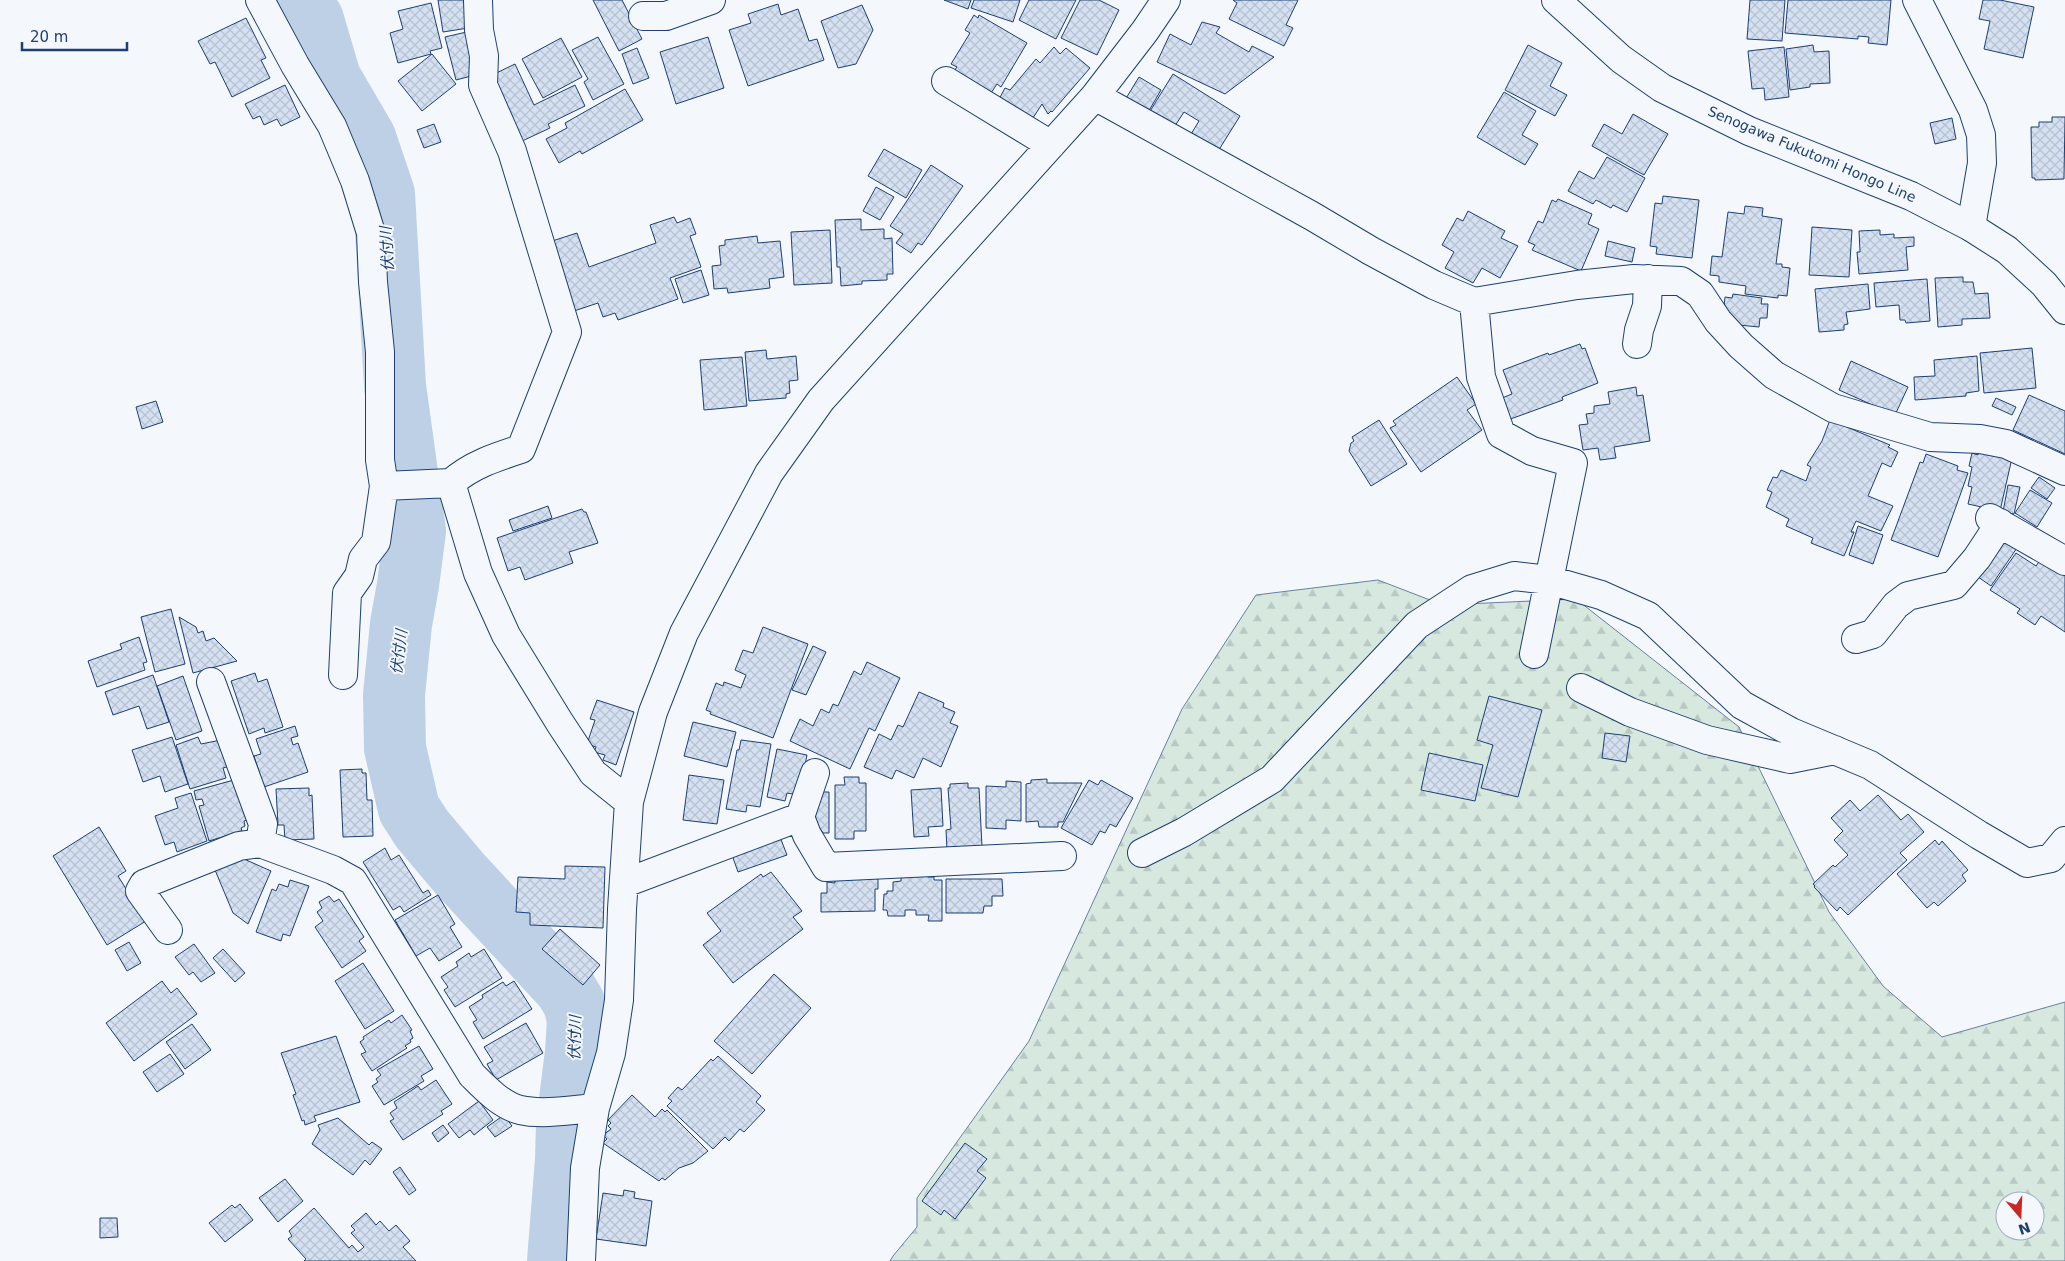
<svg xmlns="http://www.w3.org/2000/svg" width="2065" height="1261" viewBox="0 0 2065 1261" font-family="'DejaVu Sans','Noto Sans JP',sans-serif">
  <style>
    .forest { fill: url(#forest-firs); stroke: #687fa3; fill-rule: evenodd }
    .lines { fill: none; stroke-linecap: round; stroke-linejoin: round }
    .river { stroke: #bed0e5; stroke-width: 62 }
    .building { fill: url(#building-cross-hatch); stroke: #1d3f73 }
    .minor-casing { stroke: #1d3f73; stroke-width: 30 }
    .major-casing { stroke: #1d3f73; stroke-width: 30 }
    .minor { stroke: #f4f7fb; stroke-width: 28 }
    .major { stroke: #f4f7fb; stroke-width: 28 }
    .labels { text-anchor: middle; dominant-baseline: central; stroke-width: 4; stroke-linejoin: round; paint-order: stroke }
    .street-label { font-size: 14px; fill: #1d3f73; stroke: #f4f7fb }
    .water-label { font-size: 15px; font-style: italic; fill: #1d3f73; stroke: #f4f7fb }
  </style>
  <defs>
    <pattern id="forest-firs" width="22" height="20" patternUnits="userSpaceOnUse" patternTransform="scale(1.25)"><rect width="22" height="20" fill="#d7e8df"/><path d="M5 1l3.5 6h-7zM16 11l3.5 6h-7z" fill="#b8c8c3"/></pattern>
    <pattern id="building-cross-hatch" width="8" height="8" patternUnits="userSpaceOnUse" patternTransform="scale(1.25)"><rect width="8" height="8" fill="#d5e0f0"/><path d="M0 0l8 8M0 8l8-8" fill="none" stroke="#b6c1d1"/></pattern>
  </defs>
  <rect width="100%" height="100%" fill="#f4f7fb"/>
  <path class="forest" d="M1378 580 1443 605 1576 599 1739 727 1829 912 1883 986 1942 1037 2065 1002V1261H890L893 1256 917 1227V1198L1029 1041 1182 709 1256 595ZM2005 1201H2035V1231H2005Z"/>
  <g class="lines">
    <path class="river" d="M300 0 313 20 330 78 365 138 384 194 395 386 415 531 408 585 401 624 394 695 395 748 409 809 422 829 459 873 565 988 574 1003 578 1020 576 1052 567 1124 566 1160 558 1261"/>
  </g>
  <path class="building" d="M438 0H464L468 28 443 32Z
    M593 0H622L642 39 619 51Z
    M944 0H971L968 9Z
    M974 0H1020L1013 22 971 8Z
    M1029 0H1076L1056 39 1019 20Z
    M1080 0H1099L1119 10 1097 55 1061 38Z
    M1233 0H1298L1286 25 1293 28 1284 46 1229 19 1237 3Z
    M1750 0H1785L1782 41 1747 39Z
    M1788 0H1891L1887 45 1868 43 1869 37 1858 36V39L1785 33Z
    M1983 0H2000L2034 7 2023 58 1984 49 1990 21 1979 19Z
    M431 3 442 48 430 51 431 54 398 63 390 33 403 29 398 11Z
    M778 4 781 15 798 9 809 41 817 39 824 60 748 86 729 30 751 23 748 14Z
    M862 5 873 30 856 64 838 68 821 21Z
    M974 15 978 18 979 15 1027 43 1001 87 997 84 991 93 954 71 957 67 951 64 970 33 965 30Z
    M246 18 266 58 261 60 270 78 232 97 215 62 210 64 198 41Z
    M1202 22 1220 27 1216 33 1249 52 1252 46 1274 57 1225 94 1157 62 1170 34 1191 45Z
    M471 31 475 75 456 80 445 37Z
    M598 37 624 84 593 100 584 82 588 79 572 50Z
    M708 37 724 88 676 104 660 52Z
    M561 38 582 77 543 98 522 59Z
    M1528 45 1562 63 1550 86 1567 95 1555 116 1505 90Z
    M1813 45 1814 52 1829 51 1830 83 1810 84V87L1790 90 1786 49Z
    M1054 47 1060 54 1066 48 1090 68 1052 112 1051 111 1048 114 1042 104 1031 121 997 103 1005 88 1010 90 1036 59 1040 63Z
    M1784 47 1789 97 1765 100 1764 88 1752 89 1748 51Z
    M637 48 649 78 633 84 622 54Z
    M432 54 456 84 422 111 398 81Z
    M515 64 534 105 575 85 585 106 548 124 550 128 520 142 486 78Z
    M1173 74 1240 116 1215 156 1188 139 1199 121 1184 112 1171 132 1147 116Z
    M1139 77 1161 90 1147 114 1125 100Z
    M285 85 300 117 281 126 277 119 264 125 260 116 253 119 245 104Z
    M625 89 643 120 582 154 580 151 559 163 546 139 567 128 565 123Z
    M1504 92 1536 111 1522 135 1538 144 1525 165 1477 137Z
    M1633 114 1668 134 1644 175 1592 146 1604 124 1622 134Z
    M2052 117H2065L2064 179 2035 180V178H2032L2031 127H2039V122H2052Z
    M1952 118 1956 139 1935 144 1930 123Z
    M434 124 441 142 424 148 417 130Z
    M884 149 922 170 906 198 868 176Z
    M1607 157 1645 178 1627 212 1613 205 1611 208 1596 200 1593 204 1568 191 1579 171 1594 179Z
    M931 165 963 186 922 245 918 243 911 253 896 243 903 234 890 226Z
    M876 187 894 197 880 220 863 211Z
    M1663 196 1699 200 1692 258 1656 254 1657 247 1650 246 1655 203 1662 204Z
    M1558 199 1592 214 1588 224 1599 229 1581 271 1532 250 1535 245 1528 242 1538 221 1543 223 1552 200 1556 202Z
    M1745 206 1763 208 1762 216 1782 219 1776 264H1782V267L1790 268 1787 296 1778 295V298L1745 294 1746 286 1719 282V276L1710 275 1712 256 1722 257 1728 212 1744 214Z
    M1468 211 1505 231 1501 238 1518 246 1500 278 1482 268 1473 283 1445 268 1454 252 1442 245 1457 218 1463 221Z
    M674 217 677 223 690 218 696 234 690 236 701 267 670 278 678 299 618 320 615 313 603 317 598 303 571 312 546 243 577 233 589 267 656 243 650 225Z
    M861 219V230L884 229V239L892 238 893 274H887V280L862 281V284L841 286 840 267H837L835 220Z
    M1812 227 1852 230 1849 277 1809 275Z
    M830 230 832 283 794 285 791 232Z
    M1880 230V235L1894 234V238L1914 237V246L1906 247 1908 270 1859 274 1857 252H1860L1859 231Z
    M757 236 758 243 780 241 784 277 769 279 770 288 728 293 727 288 714 289 712 266 721 265 719 246 725 245V240Z
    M1608 241 1635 248 1632 262 1605 256Z
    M701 270 709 295 683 303 675 279Z
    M1963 277V282H1973L1975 294 1988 293 1990 318 1962 319V325L1938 327 1935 278Z
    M1927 279 1930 321 1906 323 1905 320H1900L1899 305 1876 307 1874 283Z
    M1868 284 1870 309 1846 312 1848 324 1844 325V330L1819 332 1815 289Z
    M1733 294 1762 298 1761 304H1768L1767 318H1760L1759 327 1728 324 1723 315 1725 297 1732 298Z
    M1580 344 1582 349 1585 348 1598 383 1562 397 1563 400 1505 421 1497 400 1512 394 1503 370 1548 353 1549 355Z
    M2032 348 2036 388 1984 393 1980 353Z
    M766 350 767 359 796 356 798 380 789 381 790 393 786 394V398L749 401 745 352Z
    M1977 356 1979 391 1966 393V396L1915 400 1914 377 1935 376 1934 360Z
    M742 357 747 406 704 410 700 360Z
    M1851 361 1908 387 1895 415 1839 390Z
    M1457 377 1476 404 1467 410 1482 430 1421 472 1390 428 1396 425 1393 421Z
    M1636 387 1637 396 1643 395 1650 441 1614 447 1616 458 1600 460 1598 448 1583 450 1579 425 1588 424 1586 414 1594 413V406L1610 404 1608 392Z
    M2029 395 2065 411V454L2013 430Z
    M1996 398 2016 407 2012 415 1992 406Z
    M156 401 163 422 142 429 136 407Z
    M1379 420 1407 464 1371 486 1349 451 1351 443 1354 441 1352 437Z
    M1830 420 1890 445 1888 447 1898 452 1891 467 1882 463 1868 496 1893 506 1881 531 1856 521 1851 532H1854L1844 556 1811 543 1813 538 1786 526 1789 519 1766 507 1772 492 1767 490 1773 477 1777 478 1781 470 1806 481 1811 467 1807 465 1822 441Z
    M1979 451 2012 458 2000 511 1968 504 1972 487 1968 486 1972 467 1969 466 1972 453 1978 455Z
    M1926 454 1958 466 1957 470 1968 473 1938 557 1891 540 1920 462 1923 463Z
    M2039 477 2055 488 2047 499 2031 488Z
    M2008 485 2020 487 2014 514 2003 512Z
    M2030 490 2052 503 2037 527 2015 513Z
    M548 506 552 518 513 531 509 520Z
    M582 509 584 512H586L598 543 569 552 573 563 525 580 520 567 508 571 497 538Z
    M1858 526 1883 535 1873 564 1849 555Z
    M1998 531 2019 545 1991 586 1971 572Z
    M2016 553 2036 566 2041 559 2065 571V632L2041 616 2035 625 2017 613 2020 609 1990 590Z
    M171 609 185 664 155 672 141 617Z
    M179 617 196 627 198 633 203 631 206 641 214 638 237 661 193 673Z
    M763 627 808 644 773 738 710 714 711 712 706 710 716 683 723 686 724 682 741 688 746 675 735 670 743 650 753 653Z
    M139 637 147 662 143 663 145 670 97 687 88 661 122 649 120 644Z
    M813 646 826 652 806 695 792 690Z
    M867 662 900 678 875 731 869 728 850 769 790 741 800 719 813 726 821 709 829 713 833 704 838 706 854 671 861 675Z
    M255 673 258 682 267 679 283 727 265 733 264 728 249 734 231 681Z
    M153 675 169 722 147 729 139 706 113 715 105 692Z
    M183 676 202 731 176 740 157 686Z
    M919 692 944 703 943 707 955 712 950 723 958 726 941 767 923 758 914 778 896 770 892 779 864 767 879 734 891 740 898 725 903 727Z
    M1489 696 1542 710 1518 797 1481 788 1493 745 1477 740Z
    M597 700 634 712 616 765 603 760 605 755 594 752 596 747 587 744 595 720 590 719Z
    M693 722 736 732 727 767 684 756Z
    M295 726 298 736 291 738 293 745 298 743 308 772 264 787 254 756 261 754 256 739Z
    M1605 733 1630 736 1626 762 1602 758Z
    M172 737 188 784 165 792 160 776 143 782 132 750Z
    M198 737 201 744 221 740 230 766 223 768 226 778 190 789 176 745Z
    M741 740 771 744 760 807 747 805 746 812 726 809 737 750H739Z
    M777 749 807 755 799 795 787 793 785 801 767 797Z
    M1429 753 1483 765 1475 801 1421 790Z
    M362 769V773H366L367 800H372L373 836 343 837 340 770Z
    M689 775 724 780 717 824 683 820Z
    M844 777H859V783H866V831H854V839H835V785H845Z
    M241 778 252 818 244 821 245 826 241 828 242 831 209 841 199 806 204 805 202 799 196 800 194 791Z
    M1047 779V783H1082L1063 822H1058V827H1039L1038 821 1026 822V784L1031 783V780Z
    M1089 780 1098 785 1101 780 1133 798 1116 827 1110 824 1105 833 1100 831 1092 845 1061 828Z
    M1006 781 1021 782V821L1006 820V829L986 828V786L1006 787Z
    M968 783V788H979L982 847 947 850 946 830 951 829 948 788H950V784Z
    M309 788V796L312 795 314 839 285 840 284 825H278L276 789Z
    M941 788 943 826 928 827 929 836 914 837 911 790Z
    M819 792H829V833H823L814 820Z
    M191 793 207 841 177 852 174 842 165 845 155 816 178 808 175 798Z
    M1878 795 1901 820 1908 814 1924 832 1900 853 1907 860 1848 915 1840 907 1837 911 1814 887 1815 886 1813 884 1833 865 1835 867 1848 855 1834 840 1843 831 1831 818 1850 800 1860 811Z
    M99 827 126 871 118 876 146 921 107 945 53 856Z
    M780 837 787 855 738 872 732 855Z
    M1935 840 1939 845 1942 841 1968 870 1962 875 1966 881 1938 906 1934 902 1927 908 1897 874Z
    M385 848 391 860 399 855 423 893 428 890 431 895 404 912 400 906 393 910 363 862Z
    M244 859 271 871 248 924 233 913 215 870Z
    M565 866 605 867 603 928 530 925V913L516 912 518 877 565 879Z
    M771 872 802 911 793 917 803 929 733 983 703 945 721 931 707 913 761 874 763 877Z
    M928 873V877H934V880H942V921H928L929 915H916V910H905V916H888L887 910H883L884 894H887V891H893V882L901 881V875Z
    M878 874V889H875V911L821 912V893H827V882L835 883V875Z
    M946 879H1002L1003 896H992V906H984L983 913H946Z
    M290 880 309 886 290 936 283 934 281 941 256 932 272 889 276 891 279 884 288 887Z
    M438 895 455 924 450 927 462 947 439 961 430 948 416 956 395 920Z
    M329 896 334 902 339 899 364 937 359 941 366 951 342 968 315 927 323 921 317 912 322 908 319 902Z
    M560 929 600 965 583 985 542 949Z
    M129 942 141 963 127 971 115 950Z
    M194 944 215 973 201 982 193 972 189 975 175 957Z
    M223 949 245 973 235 982 213 958Z
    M484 949 502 978 455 1007 444 990 448 987 441 977 458 966 456 962 469 953 471 957Z
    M363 963 394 1011 365 1029 335 981Z
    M774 974 811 1008 752 1074 714 1041Z
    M162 981 171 993 177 988 197 1014 134 1061 106 1023Z
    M514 981 532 1009 483 1039 473 1022 477 1020 469 1007 483 998 482 995 503 982 506 986Z
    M402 1015 412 1030 410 1031 413 1038 410 1040 411 1042 405 1046 407 1048 372 1071 361 1054 366 1052 360 1042 364 1039 363 1037 389 1020 391 1023Z
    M526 1023 543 1053 496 1080 487 1064 493 1061 484 1047Z
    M192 1024 211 1050 185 1069 166 1042Z
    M336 1036 360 1102 314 1116 316 1121 305 1125 304 1120 302 1121 293 1095 296 1094 281 1053Z
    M419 1046 433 1069 421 1076 424 1081 384 1105 372 1086 378 1082 376 1079 381 1075 377 1070Z
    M170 1054 184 1074 157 1092 143 1072Z
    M718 1056 761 1096 756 1102 765 1110 744 1132 740 1129 729 1141 725 1137 713 1149 667 1106 672 1101 668 1098 678 1087 682 1090 711 1059 713 1061Z
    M436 1080 452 1104 441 1111 443 1114 403 1140 390 1121 394 1119 390 1113 397 1108 394 1102 418 1086 421 1090Z
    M632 1095 655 1117 662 1109 665 1112 667 1110 708 1151 693 1163 679 1168 665 1180 662 1178 659 1181 603 1143 607 1139 603 1135 611 1129 608 1126 611 1123 608 1120Z
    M479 1101 493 1120 474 1135 470 1130 459 1138 448 1124Z
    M504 1115 512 1126 495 1137 487 1127Z
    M338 1118 369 1145 372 1142 382 1149 370 1165 365 1160 353 1175 312 1144 320 1130 318 1125Z
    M443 1125 449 1133 438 1142 432 1133Z
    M965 1143 987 1159 977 1171 986 1178 955 1219 944 1210 941 1215 922 1201Z
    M400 1167 416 1190 409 1195 393 1172Z
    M285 1179 303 1201 278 1222 259 1198Z
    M624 1190 635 1192 634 1198 652 1201 646 1246 596 1239 603 1193 623 1196Z
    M240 1204 253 1220 225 1242 209 1223 232 1205 235 1208Z
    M314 1208 349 1248 352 1245 358 1252 364 1247 351 1233 355 1230 351 1226 366 1213 376 1225 380 1221 389 1231 396 1225 410 1241 403 1247 416 1261H304L306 1259 288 1239 292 1236 289 1231Z
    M100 1218H117L118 1237 100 1238Z"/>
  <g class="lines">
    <g class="minor-casing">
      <path id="minor" d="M260 0 295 65 332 126 355 181 371 233 373 282 380 352V460L384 486 376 542 363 559 359 576 347 593 343 675
        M478 0 479 30 484 56 483 85 512 151 567 332 521 449C496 457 471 465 451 483L478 573 506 635 560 723 593 773 629 802
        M1917 0 1973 110 1981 135 1982 163 1971 227
        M643 16H666L711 0
        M946 81 1051 145
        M1095 96 1312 216 1371 251 1434 285 1474 302 1577 285 1634 279 1681 281 1700 294 1718 321 1741 346 1774 375 1833 408 1930 437 1980 439 2006 444 2065 471
        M1474 302 1481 377 1501 434 1532 451 1573 463 1534 654
        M1637 344 1639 330 1647 306 1648 279
        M384 486 451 483
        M1990 518 2065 561
        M1856 639 1873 634 1896 605 1908 596 1954 585 1977 558 2000 523
        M211 682 263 824 260 843
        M1581 688 1630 712 1707 740 1790 759 1835 750
        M800 817 815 773
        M1142 853 1184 832 1272 779 1417 625 1472 589 1514 576 1549 580 1601 595 1648 616 1742 705 1791 732 1870 765 1979 835 2027 863 2051 858 2065 841
        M625 883 800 817 807 835 826 867 1062 856
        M168 930 140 891 144 884 239 846 260 843 333 870 353 881 472 1075C485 1088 501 1105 520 1110 542 1115 572 1110 595 1108
        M581 1261 585 1168 595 1108 611 1053 619 1000 622 909 629 802 653 712 684 633 769 473 821 400 1095 96 1145 31 1166 0"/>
    </g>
    <g class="major-casing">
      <path id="major" d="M1556 0 1621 59 1662 88 1749 131 1911 196 1971 227 2007 250 2044 284 2065 310"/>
    </g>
    <use href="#minor" class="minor"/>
    <use href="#major" class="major"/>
  </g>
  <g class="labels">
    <g class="street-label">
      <text transform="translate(1812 154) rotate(23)">Senogawa Fukutomi Hongo Line</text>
    </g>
    <g class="water-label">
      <text transform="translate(387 249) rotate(-93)">伏付川</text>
      <text transform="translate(399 652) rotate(-83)">伏付川</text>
      <text transform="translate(575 1038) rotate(-89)">伏付川</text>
    </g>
  </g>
  <g transform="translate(2020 1216) rotate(161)"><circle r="24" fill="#f4f7fb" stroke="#9eadc5"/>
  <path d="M0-4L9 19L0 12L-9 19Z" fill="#c62828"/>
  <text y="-8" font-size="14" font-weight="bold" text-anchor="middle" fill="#1d3f73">N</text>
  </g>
  <path d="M22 42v8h105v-8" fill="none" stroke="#1d3f73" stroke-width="2.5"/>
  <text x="30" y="42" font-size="15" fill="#1d3f73" stroke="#f4f7fb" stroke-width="4" paint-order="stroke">20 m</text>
</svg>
